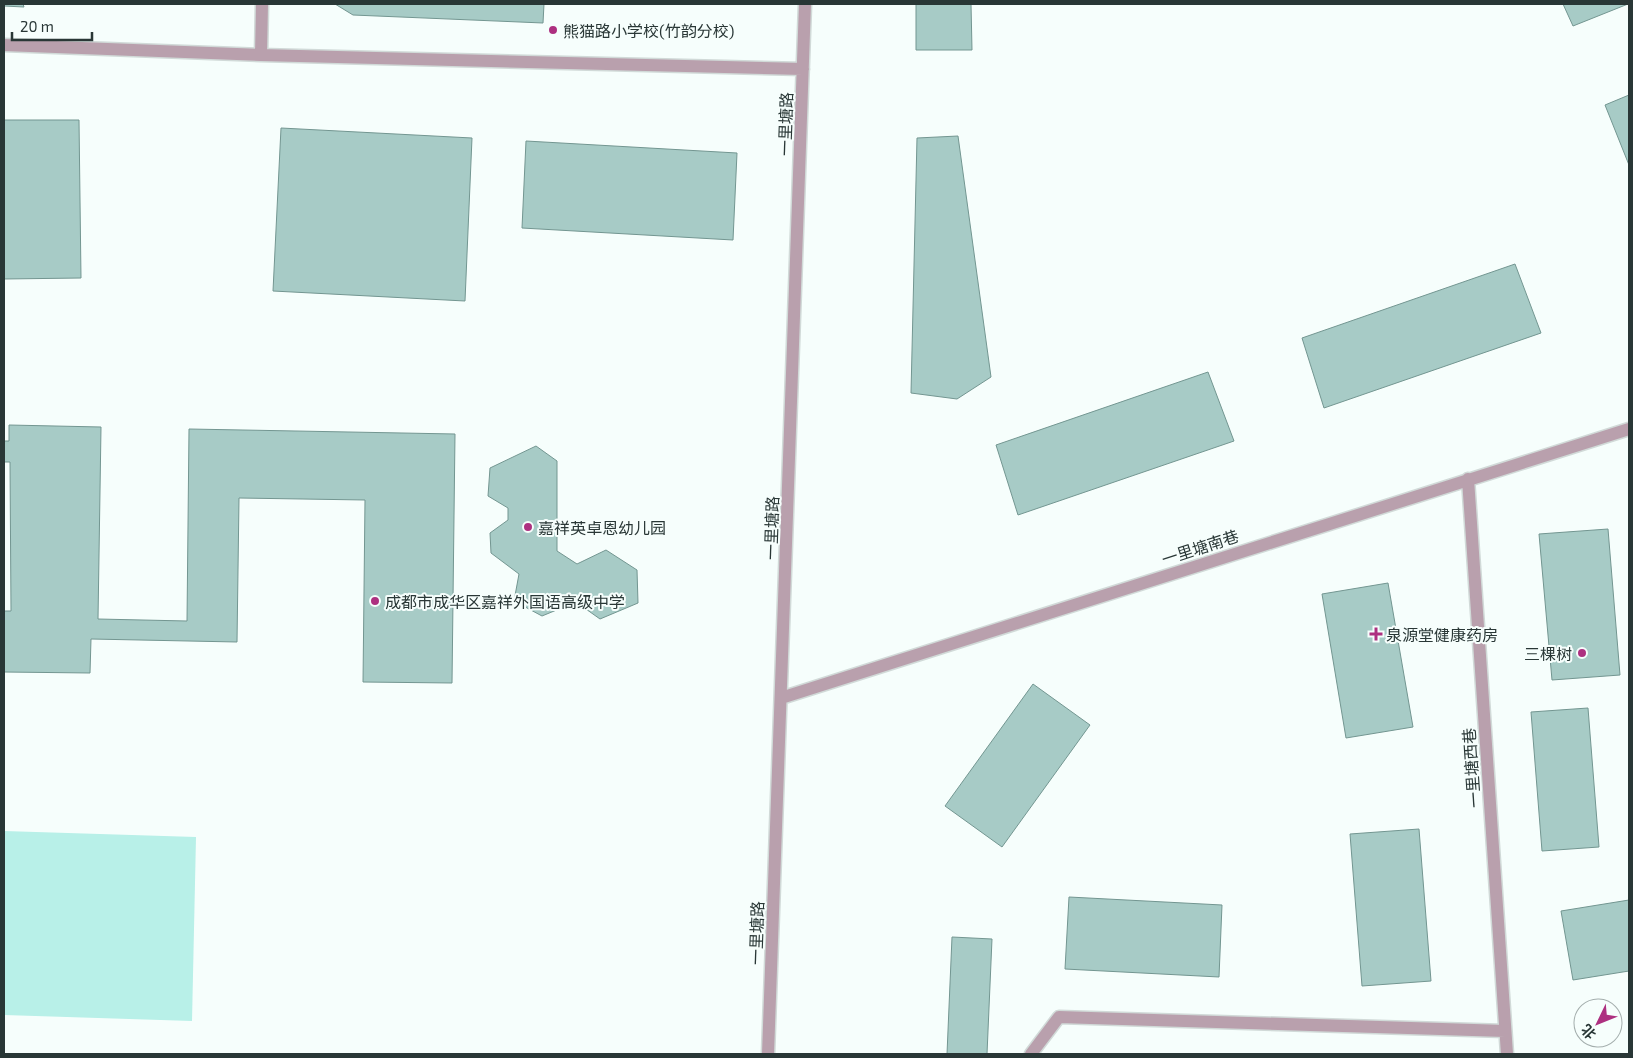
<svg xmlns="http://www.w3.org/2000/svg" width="1633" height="1058" viewBox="0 0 1633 1058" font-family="'Exo 2','Noto Sans SC',sans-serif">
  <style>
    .green { fill: #b8f0e8 }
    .building { fill: #a7cbc6; stroke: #739691 }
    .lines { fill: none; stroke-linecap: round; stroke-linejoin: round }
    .street-casing { stroke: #d1dad8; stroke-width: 15 }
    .street { stroke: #b9a0ad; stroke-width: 12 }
    .poi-dot { fill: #ad3080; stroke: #f6fefc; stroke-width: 2 }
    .labels { text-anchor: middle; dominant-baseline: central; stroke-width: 4; stroke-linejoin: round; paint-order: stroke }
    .poi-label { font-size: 16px; fill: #293736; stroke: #f6fefc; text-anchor: start }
    .street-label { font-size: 16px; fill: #293736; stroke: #f6fefc }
  </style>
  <rect width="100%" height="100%" fill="#f6fefc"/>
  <path class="green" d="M4 831 196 837 192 1021 4 1015Z"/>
  <path class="building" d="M4 4H23L24 7 4 6Z
    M335 4H544L543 23 353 15Z
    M916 4H971L972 50H916Z
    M1563 4H1628L1573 26Z
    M1629 95V165L1605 105Z
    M4 120H79L81 278 4 279Z
    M281 128 472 138 465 301 273 291Z
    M958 136 991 377 957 399 911 393 917 138Z
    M526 141 737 153 733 240 522 228Z
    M1515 264 1541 333 1324 408 1302 338Z
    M1208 372 1234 441 1018 515 996 445Z
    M9 425 101 427 98 619 187 621 189 429 455 434 452 683 363 682 365 500 239 498 237 642 91 639 90 673 4 672V611H11L10 462H4V441H9Z
    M536 446 557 461V551L577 564 606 550 637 570 638 603 600 619 576 602 542 616 514 601 519 574 491 553 490 533 508 520V508L488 496 490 468Z
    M1608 529 1620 675 1552 680 1539 534Z
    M1388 583 1413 727 1346 738 1322 594Z
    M1033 684 1090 725 1002 847 945 806Z
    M1588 708 1599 847 1542 851 1531 712Z
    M1419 829 1431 981 1362 986 1350 834Z
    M1069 897 1222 905 1219 977 1065 969Z
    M1629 900V971L1573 980 1561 911Z
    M952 937 992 939 987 1054H947Z"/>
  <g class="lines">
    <g class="street-casing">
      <path id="street" d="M4 45 261 55 803 69
        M261 55 262 4
        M1468 479 1507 1054
        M781 698 1629 429
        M768 1054 805 4
        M1031 1054 1059 1017 1505 1031"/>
    </g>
    <use href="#street" class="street"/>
  </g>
  <g class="poi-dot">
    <circle cx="553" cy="30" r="5"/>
    <circle cx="528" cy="527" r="5"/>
    <circle cx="375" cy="601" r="5"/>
    <path d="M1373.5 626.5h5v5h5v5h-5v5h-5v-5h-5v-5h5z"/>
    <circle cx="1582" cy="653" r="5"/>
  </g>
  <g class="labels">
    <g class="poi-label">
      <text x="563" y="30">熊猫路小学校(竹韵分校)</text>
      <text x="538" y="527">嘉祥英卓恩幼儿园</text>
      <text x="385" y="601">成都市成华区嘉祥外国语高级中学</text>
      <text x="1386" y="634">泉源堂健康药房</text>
      <text x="1572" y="653" text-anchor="end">三棵树</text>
    </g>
    <g class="street-label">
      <text transform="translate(785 124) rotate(-88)">一里塘路</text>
      <text transform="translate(771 528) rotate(-88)">一里塘路</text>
      <text transform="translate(1200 547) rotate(-18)">一里塘南巷</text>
      <text transform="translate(1471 768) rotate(-94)">一里塘西巷</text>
      <text transform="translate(756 933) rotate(-88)">一里塘路</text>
    </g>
  </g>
  <rect width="1633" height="1058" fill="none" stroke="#293736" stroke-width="10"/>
  <g transform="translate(1598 1023) rotate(227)"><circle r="24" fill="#f6fefc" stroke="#a4aead"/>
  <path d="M0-4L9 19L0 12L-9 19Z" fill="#ad3080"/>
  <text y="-8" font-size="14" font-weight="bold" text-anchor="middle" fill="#293736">北</text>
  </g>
  <path d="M12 32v8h80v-8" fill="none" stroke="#293736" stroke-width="2.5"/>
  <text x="20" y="32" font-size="15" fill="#293736" stroke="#f6fefc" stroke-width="4" paint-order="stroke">20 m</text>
</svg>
